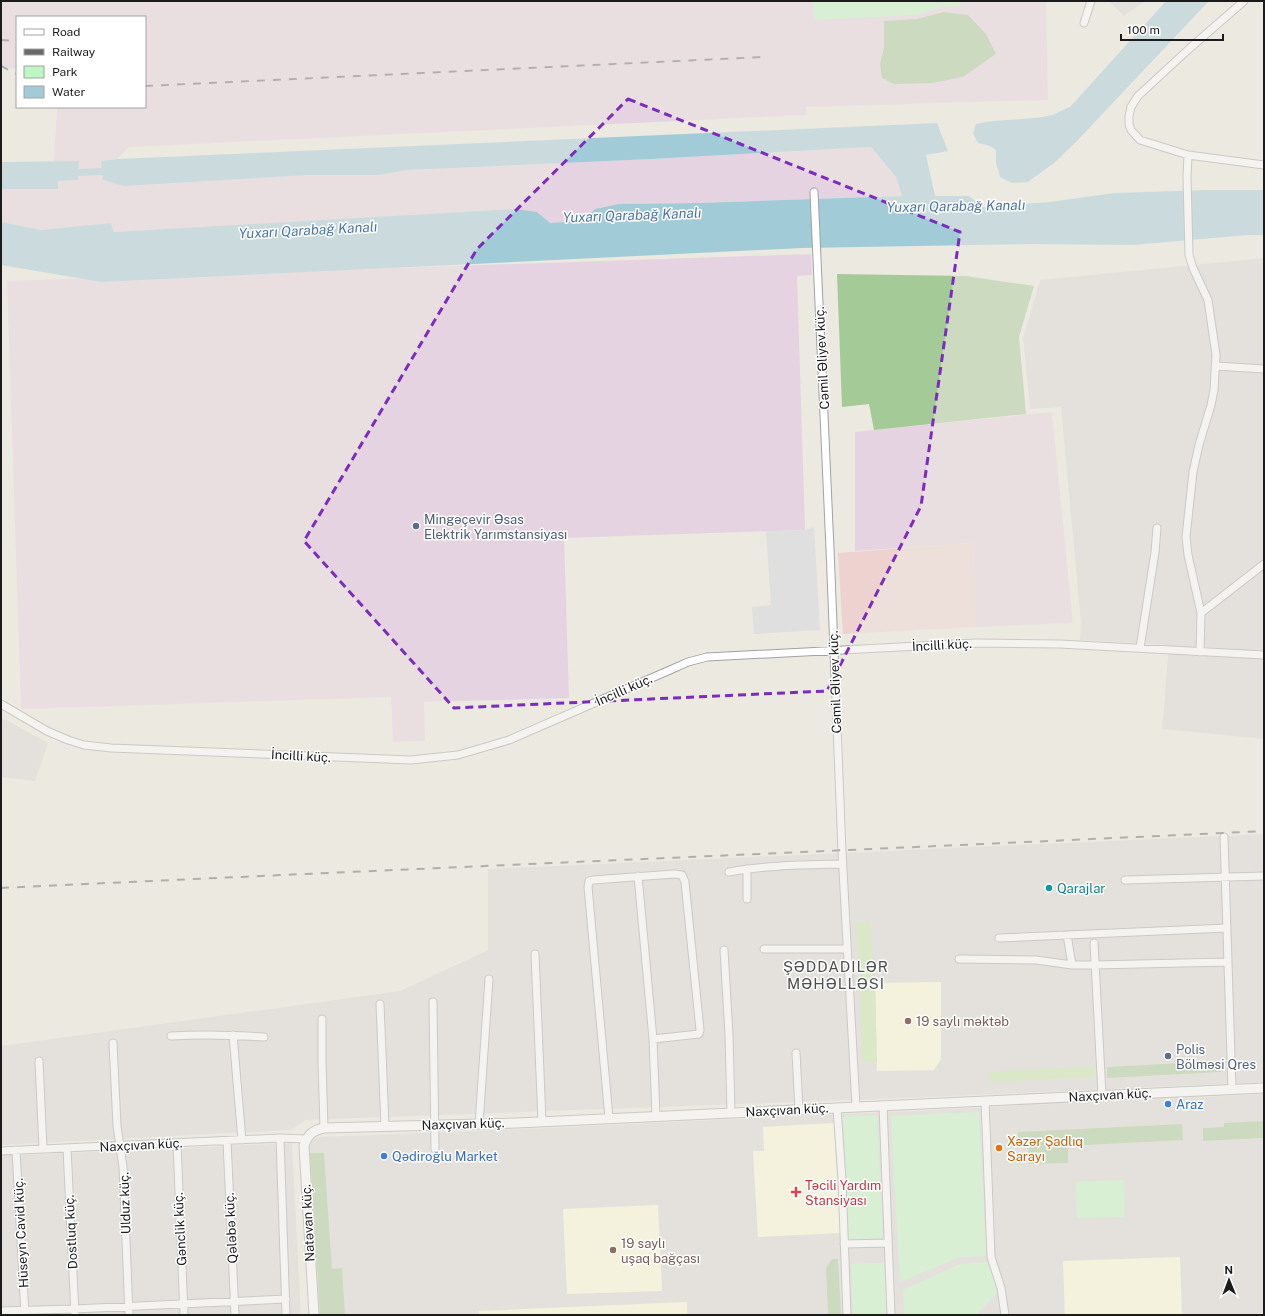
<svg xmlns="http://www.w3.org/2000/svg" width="1265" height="1316" viewBox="0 0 1265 1316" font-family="'Public Sans',sans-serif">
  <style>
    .residential { fill: #d9d8d8 }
    .commercial { fill: #edd2d0 }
    .industrial { fill: #e5d3e1 }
    .education { fill: #fcfdd8 }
    .grass { fill: #c4e5a8 }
    .forest { fill: #a4ca97 }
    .park { fill: #bef6c4 }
    .parking { fill: #dfdfdf }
    .water { fill: #a2cbd8 }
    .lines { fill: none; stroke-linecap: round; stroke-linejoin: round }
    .canal { stroke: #a2cbd8; stroke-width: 7 }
    .minor-casing { stroke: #a2a2a2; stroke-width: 9 }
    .tertiary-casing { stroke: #a2a2a2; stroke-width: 11 }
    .minor { stroke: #fff; stroke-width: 7 }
    .tertiary { stroke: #fff; stroke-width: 9 }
    .rail { stroke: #696969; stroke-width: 2; stroke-dasharray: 8 8; stroke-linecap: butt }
    .marked { fill: none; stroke: #7b2cbf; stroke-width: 3; stroke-dasharray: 8 5; stroke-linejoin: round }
    .service-dot { fill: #5c6f8a; stroke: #fff; stroke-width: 1.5 }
    .culture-dot { fill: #0f9aa8; stroke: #fff; stroke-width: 1.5 }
    .education-dot { fill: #8d6e63; stroke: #fff; stroke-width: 1.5 }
    .shop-dot { fill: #3f7fe0; stroke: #fff; stroke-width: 1.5 }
    .food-dot { fill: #e8710a; stroke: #fff; stroke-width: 1.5 }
    .health-dot { fill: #e0444e; stroke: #fff; stroke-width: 1.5 }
    .labels { text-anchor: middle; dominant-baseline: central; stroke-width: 3; stroke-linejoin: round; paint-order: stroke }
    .street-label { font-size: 13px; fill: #1b1b1b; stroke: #fff }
    .service-label { font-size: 13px; fill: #4e5e75; stroke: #fff; text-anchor: start }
    .culture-label { font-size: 13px; fill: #0d838f; stroke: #fff; text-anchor: start }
    .education-label { font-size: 13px; fill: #785e54; stroke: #fff; text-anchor: start }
    .shop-label { font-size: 13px; fill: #366cbe; stroke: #fff; text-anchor: start }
    .food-label { font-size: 13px; fill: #c56008; stroke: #fff; text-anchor: start }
    .health-label { font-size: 13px; fill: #be3a42; stroke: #fff; text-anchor: start }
    .water-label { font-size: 14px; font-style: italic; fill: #4d76a5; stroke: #fff }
    .quarter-label { font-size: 15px; letter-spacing: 1px; fill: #4e4e4e; stroke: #fff }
  </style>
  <rect width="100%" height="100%" fill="#ece9e1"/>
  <path class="residential" d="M1109 1H1145L1124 16Z
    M1264 258V739L1162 729 1169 645 1080 640 1081 623 1061 407 1030 409 1023 338 1040 280Z
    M1 717 48 743 35 781 1 777Z
    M1264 834V1082L931 1097 306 1120 291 1130 1 1145V1046L400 991 488 950V869Z
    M1264 1094V1315H317L308 1148 309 1142 317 1137 546 1128Z
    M292 1143 301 1315H1V1156Z"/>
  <path class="commercial" d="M974 543 976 627 843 634 838 553Z"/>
  <path class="industrial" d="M1 1H1046L1048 100 806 107V115L129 147 117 159 101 161 308 175H379L408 170 652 159 871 147 896 177 902 196 699 203 618 204 595 209 583 222 549 223 537 212 114 232 111 223 74 228 41 230 1 222V189H58V181L79 161 54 162 57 107H145V17H17V69L1 66Z
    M811 254 812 275 797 276 805 530 564 538 569 698 424 702 425 741 393 742 391 697 21 709 7 281Z
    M1052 412 1073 623 976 627 974 543 855 551V432Z"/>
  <path class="education" d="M941 982V1059L934 1070 877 1071 875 983Z
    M834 1123 840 1233 758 1237 753 1151H764L763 1127Z
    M658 1205 662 1291 567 1294 563 1209Z
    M1180 1257 1182 1315H1065L1063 1261Z
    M687 1302V1315H479V1311Z"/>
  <path class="grass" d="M857 922H870L875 983 877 1062H862Z
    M1094 1066 1095 1077 990 1082V1072Z"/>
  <path class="forest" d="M944 12 968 15 986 34 996 54 963 77 932 83 894 84 882 78 880 64 884 47V21L917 19Z
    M837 274 966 276 1034 286 1019 337 1026 414 874 430 869 404 842 407Z
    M1220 1061 1221 1072 1107 1078V1067Z
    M1264 1121V1138L1203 1141V1128L1224 1127V1123Z
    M1182 1124 1183 1140 1068 1146V1163L1029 1164 1028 1145H1018V1132Z
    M310 1153H324L332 1269 342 1268 345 1314 320 1315Z
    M832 1259H838L841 1315H828L826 1268Z"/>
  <path class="park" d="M813 1H960V6L941 7 917 15 814 20Z
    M979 1112 986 1256 960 1257 900 1282 891 1116Z
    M877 1115 883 1238 849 1240 843 1117Z
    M1124 1180 1125 1217 1077 1218 1076 1182Z
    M987 1262 999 1291 976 1315H904L903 1290 960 1264Z
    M885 1263 886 1315H853L851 1264Z"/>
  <path class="parking" d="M814 527 820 630 754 634 752 607 771 605 766 531 805 530Z"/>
  <path class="water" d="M1166 1H1209L1076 142 1054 163 1028 182 1012 183 1000 177 996 162V150L990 146 978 143 973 133 976 124C1001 118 1027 121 1052 115 1058 113 1064 109 1070 107Z
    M937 123 948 151 926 155 935 196H969L983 207 1002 208 1020 204 1050 202 1114 193 1208 190H1264V235H1248L1133 245 1034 244 802 248 101 282 1 265V222L41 230 111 223 114 232 515 209 537 212 550 223 583 221 595 209 618 204 699 203 902 196 896 177 871 147 652 159 408 170 379 175H308L124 186 103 180 101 161 117 159Z
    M79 161 78 180 58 181V189H1V162Z"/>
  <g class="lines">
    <path class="canal" d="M70 173 111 171"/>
    <g class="minor-casing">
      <path id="minor" d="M1244 1 1190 48 1138 96 1131 107 1129 116V124L1131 130 1140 140 1188 155 1264 165
        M1084 23 1091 1
        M1188 155 1187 177 1189 255 1193 268 1208 300 1216 355 1214 390 1211 405 1199 445 1193 472 1186 537 1188 555 1201 613 1200 652
        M814 192 830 549 842 852 856 1107
        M1216 366 1264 369
        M1201 613 1264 564
        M1140 648 1155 552 1157 528
        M1 704 47 731 68 740 84 745 111 748 411 760 458 755 509 740 670 670 688 662 707 657 976 643 1060 644 1264 655
        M1224 837 1232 1089
        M729 872C767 865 804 865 842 864
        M638 876 653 1039 656 1116
        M1125 880 1264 876
        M747 899V869
        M1067 935 1072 965
        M999 938 1227 928
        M1094 943 1102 1095
        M764 949H847
        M724 950 729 1035 731 1113
        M535 954 542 1121
        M959 959 1036 960 1072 965H1095L1227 962
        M433 1002 435 1149
        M380 1004 385 1126
        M322 1019V1062L324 1128
        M233 1035 242 1140
        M171 1036C202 1034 233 1035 264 1037
        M113 1043 117 1126 123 1167 129 1315
        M796 1053 799 1110
        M39 1061 43 1149
        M985 1101 991 1257 1001 1288 1005 1315
        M883 1105 891 1315
        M837 1108 842 1179 847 1315
        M609 1118 588 887 589 881 593 880 674 874 682 875 685 882 700 1030 699 1034 653 1039
        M479 1124 489 979
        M280 1138 286 1315
        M227 1141 235 1315
        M177 1143 184 1315
        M67 1148 75 1315
        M16 1150 25 1315
        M1 1151 280 1138 306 1139
        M844 1244 888 1243
        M1 1311 74 1309 286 1299"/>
    </g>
    <g class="tertiary-casing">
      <path id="tertiary" d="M314 1315 304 1146C307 1135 313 1130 324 1128L517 1123 1264 1088"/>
    </g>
    <use href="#minor" class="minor"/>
    <use href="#tertiary" class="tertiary"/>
    <path class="rail" d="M1 40 17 41
      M1 66 17 74
      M145 86 763 57
      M1 888C422 868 843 851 1264 831"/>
  </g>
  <path d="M0 0H1265V1316H0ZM628 99 960 232 921 506 827 691 454 708 304 541 477 249Z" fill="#ece9e1" fill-opacity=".55" fill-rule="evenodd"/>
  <path class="marked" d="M628 99 960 232 921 506 827 691 454 708 304 541 477 249Z"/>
  <g class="service-dot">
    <circle cx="416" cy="526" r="4"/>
    <circle cx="1168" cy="1056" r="4"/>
  </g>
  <circle class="culture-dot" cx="1049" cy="888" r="4"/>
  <g class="education-dot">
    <circle cx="908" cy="1021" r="4"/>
    <circle cx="613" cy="1250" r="4"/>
  </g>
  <g class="shop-dot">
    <circle cx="1168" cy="1104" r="4"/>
    <circle cx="384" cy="1156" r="4"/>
  </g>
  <circle class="food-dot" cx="999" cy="1148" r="4"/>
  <path class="health-dot" d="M794 1186h4v4h4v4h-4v4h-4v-4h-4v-4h4z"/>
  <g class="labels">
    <g class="street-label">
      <text transform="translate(822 358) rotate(-93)">Cəmil Əliyev küç.</text>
      <text transform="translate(942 645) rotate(-3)">İncilli küç.</text>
      <text transform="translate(835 682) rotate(-92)">Cəmil Əliyev küç.</text>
      <text transform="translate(624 690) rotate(-24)">İncilli küç.</text>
      <text transform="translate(301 756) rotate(3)">İncilli küç.</text>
      <text transform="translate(1110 1095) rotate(-3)">Naxçıvan küç.</text>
      <text transform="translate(787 1110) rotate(-3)">Naxçıvan küç.</text>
      <text transform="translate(463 1124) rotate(-2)">Naxçıvan küç.</text>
      <text transform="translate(141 1145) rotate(-3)">Naxçıvan küç.</text>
      <text transform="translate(125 1203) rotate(-92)">Ulduz küç.</text>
      <text transform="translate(308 1223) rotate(-93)">Natəvan küç.</text>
      <text transform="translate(231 1228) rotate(-93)">Qələbə küç.</text>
      <text transform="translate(180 1229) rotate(-93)">Gənclik küç.</text>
      <text transform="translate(71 1232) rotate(-93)">Dostluq küç.</text>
      <text transform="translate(21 1233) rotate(-93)">Hüseyn Cavid küç.</text>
    </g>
    <g class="service-label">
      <text x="424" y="519">Mingəçevir Əsas<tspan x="424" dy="15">Elektrik Yarımstansiyası</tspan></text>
      <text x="1176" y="1049">Polis<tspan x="1176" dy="15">Bölməsi Qres</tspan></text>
    </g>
    <g class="culture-label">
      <text x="1057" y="888">Qarajlar</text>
    </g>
    <g class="education-label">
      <text x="916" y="1021">19 saylı məktəb</text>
      <text x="621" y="1243">19 saylı<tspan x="621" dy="15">uşaq bağçası</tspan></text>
    </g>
    <g class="shop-label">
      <text x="1176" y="1104">Araz</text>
      <text x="392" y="1156">Qədiroğlu Market</text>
    </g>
    <g class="food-label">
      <text x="1007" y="1141">Xəzər Şadlıq<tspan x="1007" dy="15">Sarayı</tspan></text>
    </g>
    <g class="health-label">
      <text x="805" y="1185">Təcili Yardım<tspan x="805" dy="15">Stansiyası</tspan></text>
    </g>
    <g class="water-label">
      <text transform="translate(956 206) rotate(-1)">Yuxarı Qarabağ Kanalı</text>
      <text transform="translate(632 215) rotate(-2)">Yuxarı Qarabağ Kanalı</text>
      <text transform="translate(308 230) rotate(-3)">Yuxarı Qarabağ Kanalı</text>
    </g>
    <g class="quarter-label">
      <text x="836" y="966">ŞƏDDADILƏR<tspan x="836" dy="17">MƏHƏLLƏSI</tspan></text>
    </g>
  </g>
  <rect width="1265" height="1316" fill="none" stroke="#1b1b1b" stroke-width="4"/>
  <rect x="16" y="16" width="130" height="92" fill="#ffffff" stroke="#a4a4a4"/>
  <rect x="24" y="29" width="20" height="6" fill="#ffffff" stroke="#a4a4a4"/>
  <text x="52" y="36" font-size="12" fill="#1b1b1b">Road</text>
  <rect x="24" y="49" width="20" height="6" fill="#696969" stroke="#a4a4a4"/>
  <text x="52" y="56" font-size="12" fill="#1b1b1b">Railway</text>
  <rect x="24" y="66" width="20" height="12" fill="#bef6c4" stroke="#a4a4a4"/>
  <text x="52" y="76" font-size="12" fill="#1b1b1b">Park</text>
  <rect x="24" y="86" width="20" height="12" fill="#a2cbd8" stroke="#a4a4a4"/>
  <text x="52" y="96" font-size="12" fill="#1b1b1b">Water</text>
  <g transform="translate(1229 1280) rotate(359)" stroke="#ffffff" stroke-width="3" paint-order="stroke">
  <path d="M0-3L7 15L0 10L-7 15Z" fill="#1b1b1b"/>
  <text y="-6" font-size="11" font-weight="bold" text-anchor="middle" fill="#1b1b1b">N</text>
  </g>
  <path d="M1121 34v6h102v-6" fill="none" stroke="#1b1b1b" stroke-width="2"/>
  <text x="1127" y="34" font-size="12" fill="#1b1b1b" stroke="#ffffff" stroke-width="3" paint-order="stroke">100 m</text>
</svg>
